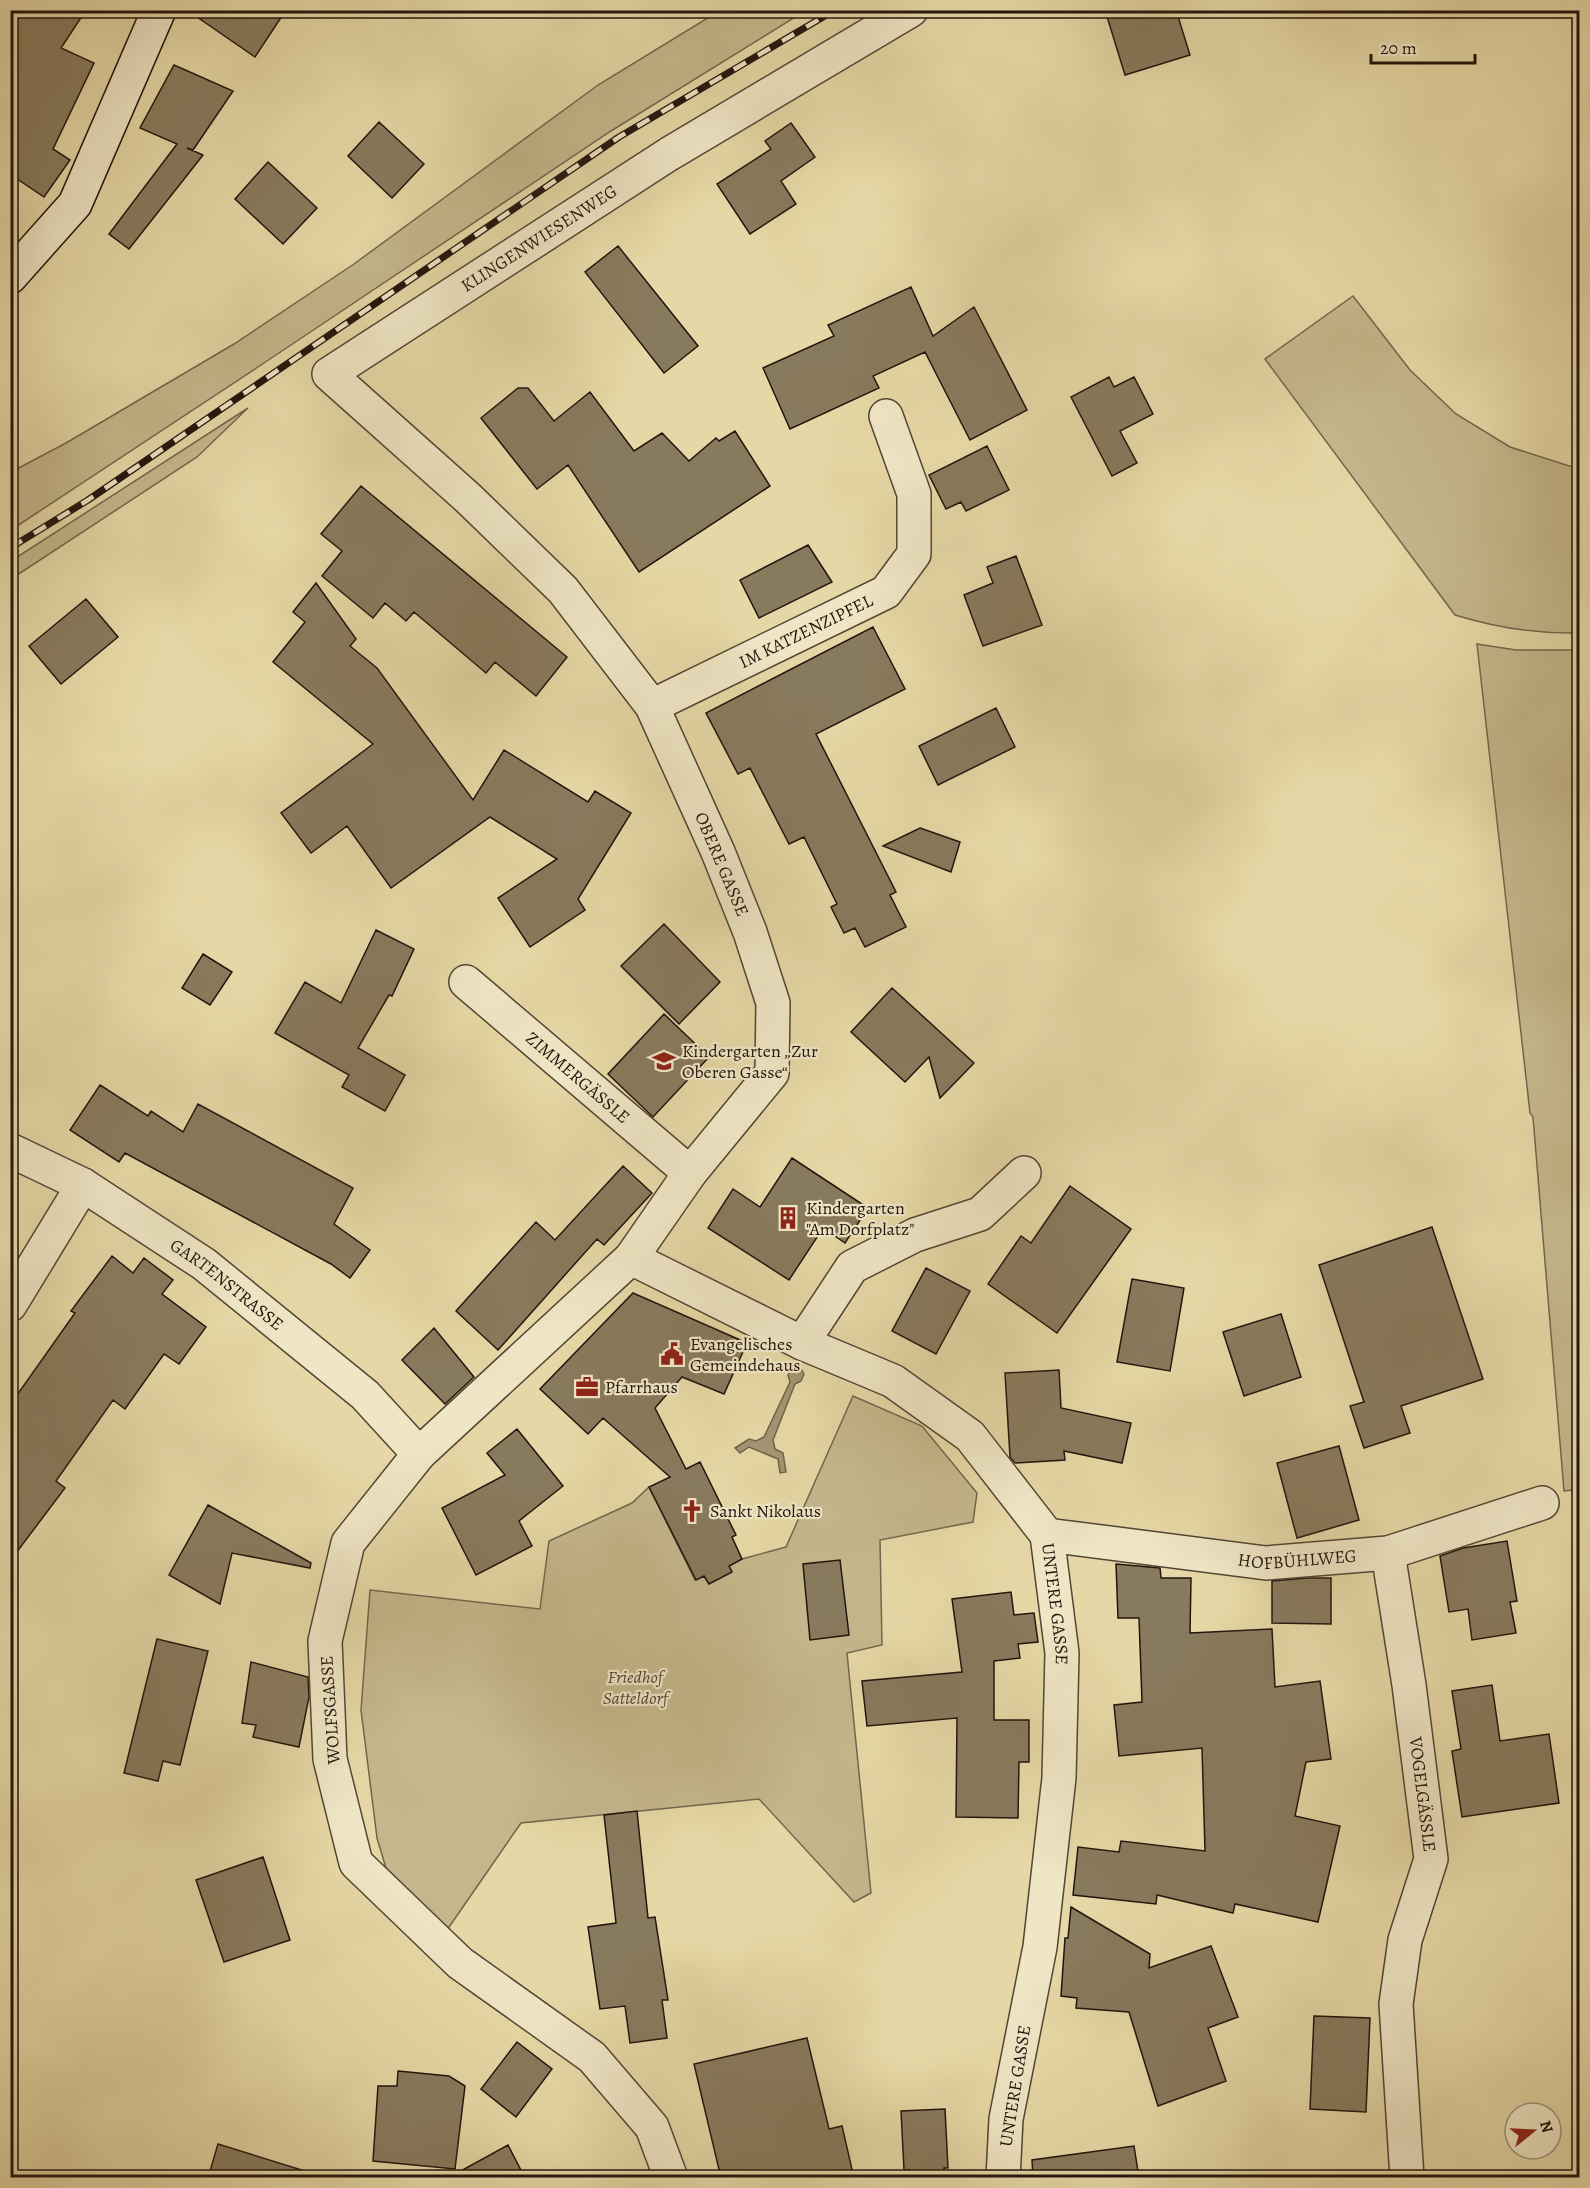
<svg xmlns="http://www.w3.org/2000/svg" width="1590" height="2188" viewBox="0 0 1590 2188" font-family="Alegreya,serif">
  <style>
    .green { fill: #c5b78c; stroke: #74664d; stroke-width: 1.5 }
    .water { fill: #a39672; stroke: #6f624a; stroke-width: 1.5 }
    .building { fill: #887a5d; stroke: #22150e; stroke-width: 1.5 }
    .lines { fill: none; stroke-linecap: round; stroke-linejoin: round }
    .street-casing { stroke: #534634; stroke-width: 36 }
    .secondary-casing { stroke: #22150e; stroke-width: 36 }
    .street { stroke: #efe6c5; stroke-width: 33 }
    .secondary { stroke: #efe6c5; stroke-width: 33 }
    .rail-casing { stroke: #22150e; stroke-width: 7 }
    .rail { stroke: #efe6c5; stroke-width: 4.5; stroke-dasharray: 14; stroke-linecap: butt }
    .labels { text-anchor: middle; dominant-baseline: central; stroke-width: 4.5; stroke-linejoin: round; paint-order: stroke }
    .street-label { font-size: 18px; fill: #22150e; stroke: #efe6c5 }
    .poi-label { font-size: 18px; fill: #22150e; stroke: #efe6c5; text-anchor: start }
    .park-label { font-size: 18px; font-style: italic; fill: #534634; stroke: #efe6c5 }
  </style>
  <rect width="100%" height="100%" fill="#e6d8a6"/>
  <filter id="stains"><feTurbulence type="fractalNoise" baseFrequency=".00333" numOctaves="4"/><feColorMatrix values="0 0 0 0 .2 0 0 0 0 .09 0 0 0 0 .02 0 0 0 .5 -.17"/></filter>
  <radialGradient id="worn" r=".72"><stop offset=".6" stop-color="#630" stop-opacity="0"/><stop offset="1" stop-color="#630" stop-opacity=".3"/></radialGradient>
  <path class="green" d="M719 11H805L611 131 261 365 11 530V472L66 443 234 344 354 264 598 85Z
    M1353 296 1410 370 1456 414 1510 447 1579 469V633C1538 634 1494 627 1455 615L1265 359Z
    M248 408 197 457 11 579V561Z
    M1477 644 1516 650H1579L1580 1489 1564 1491 1533 1117 1530 1113Z
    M853 1396 922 1426 977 1493 973 1522 880 1540 882 1645 847 1653 871 1893 854 1902 759 1799 521 1823 447 1930 389 1878 377 1838 361 1710 370 1590 540 1609 549 1541 632 1503 649 1487 695 1580 704 1576 709 1584 732 1572 729 1566 742 1559 786 1547Z"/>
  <path class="water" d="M800 1367 804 1374 801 1381 795 1384 773 1440 775 1449 783 1453 786 1472 780 1473 778 1459 749 1447 740 1453 735 1448 749 1439 756 1441 764 1437 790 1382 788 1375 792 1368Z"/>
  <path class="building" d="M10 10H86L61 48 94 63 53 149 70 160 44 197 10 174Z
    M187 10H286L255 57Z
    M1105 10H1176L1190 55 1125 75Z
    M174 65 233 91 193 150 187 148 203 155 129 249 109 234 177 144 140 128Z
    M379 122 424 164 392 198 348 156Z
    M791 123 815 157 781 181 796 204 750 234 717 184 771 149 765 141Z
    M268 162 317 208 283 244 235 199Z
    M618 246 698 346 664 373 585 272Z
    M911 287 933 336 974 307 1027 410 970 440 925 352 873 376 879 388 790 429 763 368 834 336 828 325Z
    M1109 377 1114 387 1134 377 1153 414 1120 431 1137 463 1112 476 1071 397Z
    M518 388H528L554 421 590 392 634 451 662 433 689 461 716 438 719 441 735 431 770 486 639 572 568 465 537 489 481 418Z
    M987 446 1009 490 966 511 961 502 946 509 929 475Z
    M361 486 567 657 536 696 495 662 486 673 414 612 406 621 385 603 373 618 322 576 342 551 321 534Z
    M808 545 832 582 759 618 740 580Z
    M1016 556 1042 625 983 646 964 595 993 583 987 567Z
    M316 583 356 639 350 646 377 668 473 800 504 750 588 802 595 791 631 813 578 899 585 910 530 947 498 898 557 859 490 817 391 888 347 826 311 853 281 813 373 744 273 662 305 622 293 612Z
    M86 599 118 637 61 684 29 646Z
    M873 627 905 689 816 734 896 892 890 895 906 927 865 947 855 928 844 933 831 907 837 904 804 837 789 844 750 768 738 774 706 713Z
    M996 708 1015 747 938 785 919 746Z
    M920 828 960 842 951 872 883 846Z
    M664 924 720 982 679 1024 621 966Z
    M376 930 414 949 392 996 389 995 358 1048 405 1075 385 1111 342 1087 349 1075 275 1033 305 982 341 1003Z
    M203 954 232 972 210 1005 182 988Z
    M892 988 974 1063 940 1098 929 1057 905 1082 851 1032Z
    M664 1014 709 1057 653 1117 608 1074Z
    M100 1085 148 1116 151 1111 183 1132 198 1104 353 1188 334 1224 370 1250 350 1278 331 1264 125 1153 119 1162 70 1130Z
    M792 1158 868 1208 845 1243 823 1228 789 1280 708 1228 733 1189 760 1207Z
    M623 1166 652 1193 604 1245 597 1239 498 1350 456 1311 536 1222 555 1240Z
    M1070 1186 1131 1229 1057 1333 988 1284 1021 1236 1031 1243Z
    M1432 1227 1483 1379 1401 1406 1410 1433 1364 1448 1350 1406 1364 1402 1319 1265Z
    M112 1256 133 1273 144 1258 173 1280 162 1294 206 1327 179 1364 164 1354 125 1409 113 1400 56 1481 65 1488 10 1561V1405L75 1313 71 1311Z
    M926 1268 970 1291 936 1354 892 1331Z
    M1132 1279 1184 1288 1170 1371 1117 1362Z
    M633 1293 747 1343 724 1394 682 1377 655 1408 686 1469 700 1462 736 1535 732 1537 742 1559 729 1566 732 1572 709 1584 704 1576 696 1580 649 1487 670 1477 603 1418 588 1434 540 1389Z
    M1281 1314 1301 1377 1244 1396 1223 1332Z
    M434 1328 474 1377 445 1404 402 1360Z
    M1059 1370 1061 1408 1131 1423 1122 1463 1064 1451 1065 1460 1015 1463 1010 1457 1005 1373Z
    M517 1429 563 1486 519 1521 532 1546 476 1575 442 1508 505 1475 487 1453Z
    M1339 1446 1359 1520 1297 1538 1277 1463Z
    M208 1505 311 1563 310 1568 232 1553 220 1604 169 1575Z
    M1507 1541 1517 1601 1510 1602 1516 1633 1472 1640 1468 1609 1449 1612 1440 1556 1463 1548Z
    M840 1560 849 1635 810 1640 803 1564Z
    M1116 1564 1160 1568 1161 1578H1191L1190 1633 1272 1629 1275 1687 1320 1681 1331 1759 1306 1762 1295 1816 1340 1826 1318 1922 1235 1904 1233 1913 1157 1895 1156 1904 1073 1895 1078 1847 1119 1852 1121 1841 1205 1851 1202 1748 1119 1756 1114 1705 1142 1702 1139 1618H1118Z
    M1308 1578H1331V1624L1272 1623V1581Z
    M1011 1592 1014 1615 1034 1613 1038 1642 1018 1644 1020 1658 994 1661V1720H1029V1762H1019L1018 1818 956 1817 957 1718 867 1726 862 1681 962 1672 952 1599Z
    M157 1639 208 1651 180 1765 163 1761 158 1781 124 1773Z
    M251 1662 308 1677 309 1697 299 1747 253 1737 256 1725 242 1723Z
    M1492 1685 1500 1741 1549 1734 1559 1803 1462 1817 1452 1751 1461 1749 1452 1691Z
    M637 1811 648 1918 655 1917 668 2000H662L667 2038 630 2043 625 2006 600 2009 588 1927 616 1923 604 1815Z
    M263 1857 290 1940 224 1962 196 1880Z
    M1071 1907 1150 1954 1149 1968 1211 1946 1238 2017 1208 2028 1226 2081 1158 2106 1129 2012 1076 2008 1077 1998 1061 1996 1065 1938H1068Z
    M1314 2016 1370 2018 1366 2112 1310 2109Z
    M807 2038 829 2129 842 2126 854 2178H721L694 2064Z
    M517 2042 552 2069 516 2117 481 2089Z
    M398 2071 449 2076 465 2086 455 2169 373 2161 378 2086H397Z
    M945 2109 948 2168H944L945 2178H911L910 2170H904L901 2111Z
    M218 2144 305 2171 304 2178H208Z
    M508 2145 525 2178H448Z
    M1134 2146 1139 2178H1033L1032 2160Z"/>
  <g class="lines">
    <g class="street-casing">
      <g id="street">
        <path id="s1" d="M652 706 886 592 914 554V494L886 416"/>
        <path id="s2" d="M466 982 690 1173"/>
        <path id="s3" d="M10 1150 83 1185 204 1264 365 1395 419 1454"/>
        <path id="s4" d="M631 1258 802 1343 893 1381 970 1436 1047 1535 1062 1653 1059 1778 1040 1947 1006 2119 1003 2178"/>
        <path d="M10 1305 83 1185"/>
        <path d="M802 1343 852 1267 915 1235 980 1214 1024 1173"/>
        <path id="s5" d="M1047 1535 1266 1563 1388 1553 1542 1503"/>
        <path id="s6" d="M1388 1553 1409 1685 1431 1859 1405 1940 1396 2004 1407 2178"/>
        <path id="s7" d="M671 2178 652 2127 592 2057 460 1963 356 1863 330 1759 325 1641 348 1543 419 1454 631 1258 690 1173 772 1073 773 1003 750 932 718 852 652 706 563 590 468 498 329 374 669 154 911 10"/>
      </g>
    </g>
    <g class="secondary-casing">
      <path id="secondary" d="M10 277 75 204 159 10"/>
    </g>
    <use href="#street" class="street"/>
    <use href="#secondary" class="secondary"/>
    <g class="rail-casing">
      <path id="rail" d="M10 548 88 500 619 137 835 10"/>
    </g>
    <use href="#rail" class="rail"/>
  </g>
  <defs>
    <g id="school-bare" transform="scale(1.8)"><path d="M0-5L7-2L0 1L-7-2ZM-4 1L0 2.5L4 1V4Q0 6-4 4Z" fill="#8f2418" stroke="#efe6c5" stroke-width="2.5" paint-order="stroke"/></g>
    <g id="building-bare" transform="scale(1.8)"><path d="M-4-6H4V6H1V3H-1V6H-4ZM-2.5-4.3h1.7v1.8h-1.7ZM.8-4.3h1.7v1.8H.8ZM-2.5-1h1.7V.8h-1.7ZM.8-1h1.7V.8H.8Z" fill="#8f2418" stroke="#efe6c5" stroke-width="2.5" paint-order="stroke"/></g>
    <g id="civic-bare" transform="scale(1.8)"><path d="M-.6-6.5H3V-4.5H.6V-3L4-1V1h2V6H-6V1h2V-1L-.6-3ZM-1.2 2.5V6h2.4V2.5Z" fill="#8f2418" stroke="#efe6c5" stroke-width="2.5" paint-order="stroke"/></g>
    <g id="office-bare" transform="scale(1.8)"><path d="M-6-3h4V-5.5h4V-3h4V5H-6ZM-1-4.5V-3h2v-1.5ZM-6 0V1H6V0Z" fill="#8f2418" stroke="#efe6c5" stroke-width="2.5" paint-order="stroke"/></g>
    <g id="church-bare" transform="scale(1.8)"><path d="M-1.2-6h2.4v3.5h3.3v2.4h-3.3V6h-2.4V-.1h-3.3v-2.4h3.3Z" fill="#8f2418" stroke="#efe6c5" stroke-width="2.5" paint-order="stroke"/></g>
  </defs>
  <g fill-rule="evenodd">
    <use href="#school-bare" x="664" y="1061"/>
    <use href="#building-bare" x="788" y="1218"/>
    <use href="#civic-bare" x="672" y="1354"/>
    <use href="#office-bare" x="587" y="1387"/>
    <use href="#church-bare" x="692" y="1511"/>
  </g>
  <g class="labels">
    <g class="street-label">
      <text stroke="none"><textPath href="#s7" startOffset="2520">KLINGENWIESENWEG</textPath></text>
      <text stroke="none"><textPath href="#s1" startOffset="171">IM KATZENZIPFEL</textPath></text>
      <text transform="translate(722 864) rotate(67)">OBERE GASSE</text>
      <text stroke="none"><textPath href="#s2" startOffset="147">ZIMMERGÄSSLE</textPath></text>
      <text stroke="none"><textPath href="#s3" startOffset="256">GARTENSTRASSE</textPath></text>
      <text stroke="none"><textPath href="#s5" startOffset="252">HOFBÜHLWEG</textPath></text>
      <text stroke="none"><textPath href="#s4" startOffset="579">UNTERE GASSE</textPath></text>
      <text transform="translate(330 1710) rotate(-94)">WOLFSGASSE</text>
      <text stroke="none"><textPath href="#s6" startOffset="244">VOGELGÄSSLE</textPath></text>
      <text transform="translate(1015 2086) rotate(-81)">UNTERE GASSE</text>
    </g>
    <g class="poi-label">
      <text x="682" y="1051">Kindergarten „Zur<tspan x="682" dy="21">Oberen Gasse“</tspan></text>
      <text x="806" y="1208">Kindergarten<tspan x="806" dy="21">"Am Dorfplatz"</tspan></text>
      <text x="690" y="1344">Evangelisches<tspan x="690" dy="21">Gemeindehaus</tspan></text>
      <text x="605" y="1387">Pfarrhaus</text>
      <text x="710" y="1511">Sankt Nikolaus</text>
    </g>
    <g class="park-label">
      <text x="635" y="1677">Friedhof<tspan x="635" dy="21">Satteldorf</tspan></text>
    </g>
  </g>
  <rect width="1590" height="2188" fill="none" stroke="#e6d8a6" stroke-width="36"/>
  <rect x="12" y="12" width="1566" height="2164" fill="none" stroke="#22150e" stroke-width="3"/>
  <rect x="18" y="18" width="1554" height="2152" fill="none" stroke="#22150e" stroke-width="1.5"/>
  <g transform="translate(1533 2131) rotate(72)"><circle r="28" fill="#efe6c5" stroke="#9d927c" stroke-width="1.5"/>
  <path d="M0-4.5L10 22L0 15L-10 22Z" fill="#8f2418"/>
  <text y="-9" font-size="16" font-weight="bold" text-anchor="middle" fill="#22150e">N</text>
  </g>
  <path d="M1371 54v9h104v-9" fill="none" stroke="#22150e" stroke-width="3"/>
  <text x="1380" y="54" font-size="18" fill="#22150e" stroke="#efe6c5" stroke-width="4.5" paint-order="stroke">20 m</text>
  <rect width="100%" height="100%" filter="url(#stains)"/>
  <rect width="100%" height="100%" fill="url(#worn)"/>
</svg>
